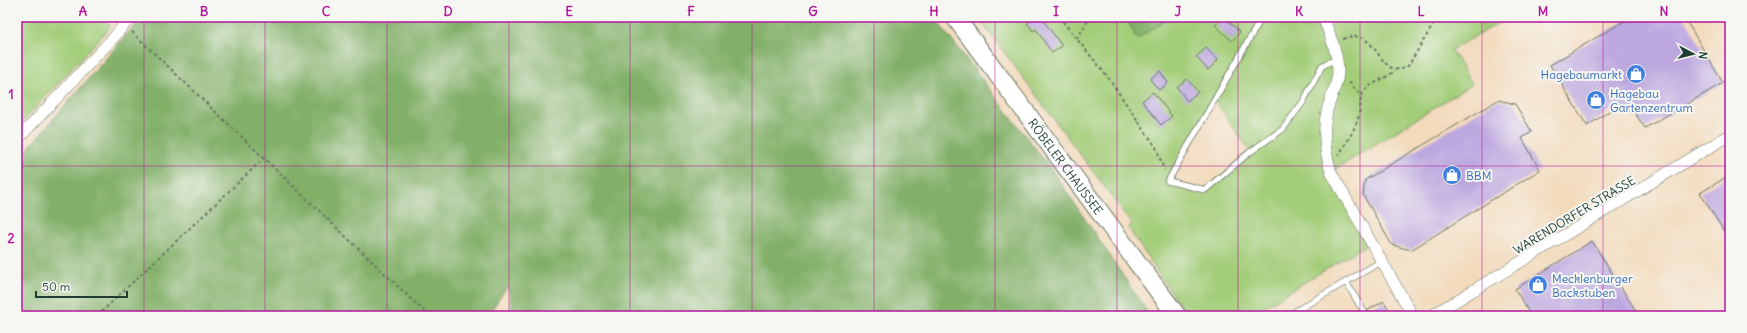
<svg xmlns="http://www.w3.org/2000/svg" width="1747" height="333" viewBox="0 0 1747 333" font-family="Delius,sans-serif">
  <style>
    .green { fill: #a3cd78; stroke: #618556; fill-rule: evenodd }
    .forest { fill: #82b068; stroke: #50764e }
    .building { fill: #bda7df }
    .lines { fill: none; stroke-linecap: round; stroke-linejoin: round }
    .lane-casing { stroke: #697463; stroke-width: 7 }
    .street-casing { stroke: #697463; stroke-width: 12 }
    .primary-casing { stroke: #697463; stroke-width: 20 }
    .path { stroke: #697463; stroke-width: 2; stroke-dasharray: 3 3; stroke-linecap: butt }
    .lane { stroke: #fff; stroke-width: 5.5 }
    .street { stroke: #fff; stroke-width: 11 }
    .primary { stroke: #fff; stroke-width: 18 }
    .grid { fill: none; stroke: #b5179e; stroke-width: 1; stroke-opacity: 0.55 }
    .labels { text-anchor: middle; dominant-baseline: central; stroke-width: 4; stroke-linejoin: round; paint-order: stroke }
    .shop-label { font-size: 12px; fill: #366cbe; stroke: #f6f6f2; text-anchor: start }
    .street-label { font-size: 12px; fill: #1f3d34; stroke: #f6f6f2 }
    .neatline { fill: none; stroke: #b5179e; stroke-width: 1.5 }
    .grid-label { font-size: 13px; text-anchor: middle; font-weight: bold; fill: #b5179e }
  </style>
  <rect width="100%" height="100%" fill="#f6f6f2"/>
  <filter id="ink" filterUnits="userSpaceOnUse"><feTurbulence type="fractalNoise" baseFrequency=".025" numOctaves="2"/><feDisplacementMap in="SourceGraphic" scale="8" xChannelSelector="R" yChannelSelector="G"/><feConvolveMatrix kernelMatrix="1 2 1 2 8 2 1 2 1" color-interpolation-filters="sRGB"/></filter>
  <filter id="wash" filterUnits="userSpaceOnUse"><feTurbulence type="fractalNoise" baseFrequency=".012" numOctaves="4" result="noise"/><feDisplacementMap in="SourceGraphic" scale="16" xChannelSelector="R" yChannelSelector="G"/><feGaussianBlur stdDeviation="0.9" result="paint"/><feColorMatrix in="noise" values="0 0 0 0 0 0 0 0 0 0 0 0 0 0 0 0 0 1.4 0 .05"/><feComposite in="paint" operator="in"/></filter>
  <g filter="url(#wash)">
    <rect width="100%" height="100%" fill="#f3dabb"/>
    <path class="green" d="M17 17H99L111 26 17 128Z
      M978 17H1126L1137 39 1170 17H1510L1451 50 1472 84 1331 172 1371 242 1249 316H1187L1128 228 1132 224ZM1214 99 1250 151 1205 190 1168 181Z"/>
    <path class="forest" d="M142 17H934L1052 170 1150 316H513L508 286 487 316H17V161Z
      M1126 17H1170L1137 39Z"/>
    <g id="blocks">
      <path class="building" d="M1035 17H1041L1062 46 1052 53 1036 29 1033 31 1027 23Z
        M1224 17 1240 32 1232 41 1215 25Z
        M1631 17H1684L1723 83 1645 128 1634 112 1614 108 1587 126 1550 65Z
        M1206 48 1218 60 1208 70 1196 57Z
        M1160 71 1168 83 1159 90 1150 79Z
        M1187 79 1198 92 1187 101 1177 87Z
        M1153 92 1172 116 1161 125 1142 101Z
        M1498 100 1515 104 1532 132 1522 138 1540 170 1411 250 1392 245 1363 195 1365 180Z
        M1730 175V241L1700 193Z
        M1592 241 1639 316H1531L1515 289Z
        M1384 301 1392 316H1365L1368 314V310Z"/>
    </g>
  </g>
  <g filter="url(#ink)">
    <use href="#blocks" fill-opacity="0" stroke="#697463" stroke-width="1"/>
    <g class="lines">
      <g class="lane-casing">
        <path id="lane" d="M1262 17 1168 181 1205 190 1250 152 1283 129 1303 102 1322 66 1329 62H1337
          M1346 282 1364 312
          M1287 316 1382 261"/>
      </g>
      <g class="street-casing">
        <path id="street" d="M1323 17C1330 35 1338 53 1338 73 1337 87 1330 98 1327 111 1322 132 1325 152 1331 172L1413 316
          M17 140 115 36 130 17
          M1431 316 1730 135"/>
      </g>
      <g class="primary-casing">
        <g id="primary">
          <path id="s1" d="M955 17 1177 316"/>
        </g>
      </g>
      <path class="path" d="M1059 17 1107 76 1156 147 1164 170
        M132 32 429 316
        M1077 39 1090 17
        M1343 39C1379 23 1378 84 1408 66L1438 17
        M1349 82 1361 96
        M1338 156C1347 142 1358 126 1360 109 1361 103 1360 96 1364 91 1372 82 1387 79 1395 70
        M97 316 264 158"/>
      <use href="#lane" class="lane"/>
      <use href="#street" class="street"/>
      <use href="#primary" class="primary"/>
    </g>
  </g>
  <path class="grid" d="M144 17V316M265 17V316M387 17V316M509 17V316M630 17V316M752 17V316M874 17V316M995 17V316M1117 17V316M1238 17V316M1360 17V316M1482 17V316M1603 17V316M17 166H1730"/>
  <defs>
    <g id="shop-disc" transform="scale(1)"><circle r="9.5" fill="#3f7fe0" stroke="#f6f6f2"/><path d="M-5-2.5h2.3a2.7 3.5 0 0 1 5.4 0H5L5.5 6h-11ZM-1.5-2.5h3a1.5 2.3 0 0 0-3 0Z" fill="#fff"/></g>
  </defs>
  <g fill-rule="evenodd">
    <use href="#shop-disc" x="1636" y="74"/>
    <use href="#shop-disc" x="1596" y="100"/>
    <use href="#shop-disc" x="1452" y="175"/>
    <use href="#shop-disc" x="1538" y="285"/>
  </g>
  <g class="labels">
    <g class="shop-label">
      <text x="1622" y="74" text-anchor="end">Hagebaumarkt</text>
      <text x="1610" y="93">Hagebau<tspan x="1610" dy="14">Gartenzentrum</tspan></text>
      <text x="1466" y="175">BBM</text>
      <text x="1552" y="278">Mecklenburger<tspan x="1552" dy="14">Backstuben</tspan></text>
    </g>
    <g class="street-label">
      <text stroke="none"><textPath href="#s1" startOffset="186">RÖBELER CHAUSSEE</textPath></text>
      <text transform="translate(1574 215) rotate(-31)">WARENDORFER STRASSE</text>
    </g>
  </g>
  <rect width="1747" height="333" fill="none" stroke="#f6f6f2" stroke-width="44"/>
  <g transform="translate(1693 54) rotate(97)" stroke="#f6f6f2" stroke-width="3" paint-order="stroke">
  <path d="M0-3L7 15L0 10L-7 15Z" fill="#1f3d34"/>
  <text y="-6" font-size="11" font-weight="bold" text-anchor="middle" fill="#1f3d34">N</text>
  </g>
  <path d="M36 291v6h91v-6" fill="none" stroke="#1f3d34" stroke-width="2"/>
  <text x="42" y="291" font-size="12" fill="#1f3d34" stroke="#f6f6f2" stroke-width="3" paint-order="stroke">50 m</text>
  <rect x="22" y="22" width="1703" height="289" class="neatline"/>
  <g class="grid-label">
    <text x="83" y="16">A</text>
    <text x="204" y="16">B</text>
    <text x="326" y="16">C</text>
    <text x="448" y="16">D</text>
    <text x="569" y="16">E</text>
    <text x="691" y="16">F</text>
    <text x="813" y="16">G</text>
    <text x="934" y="16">H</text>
    <text x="1056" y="16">I</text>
    <text x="1178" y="16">J</text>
    <text x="1299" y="16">K</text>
    <text x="1421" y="16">L</text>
    <text x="1543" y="16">M</text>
    <text x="1664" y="16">N</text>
    <text x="11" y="99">1</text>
    <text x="11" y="243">2</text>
  </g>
</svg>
